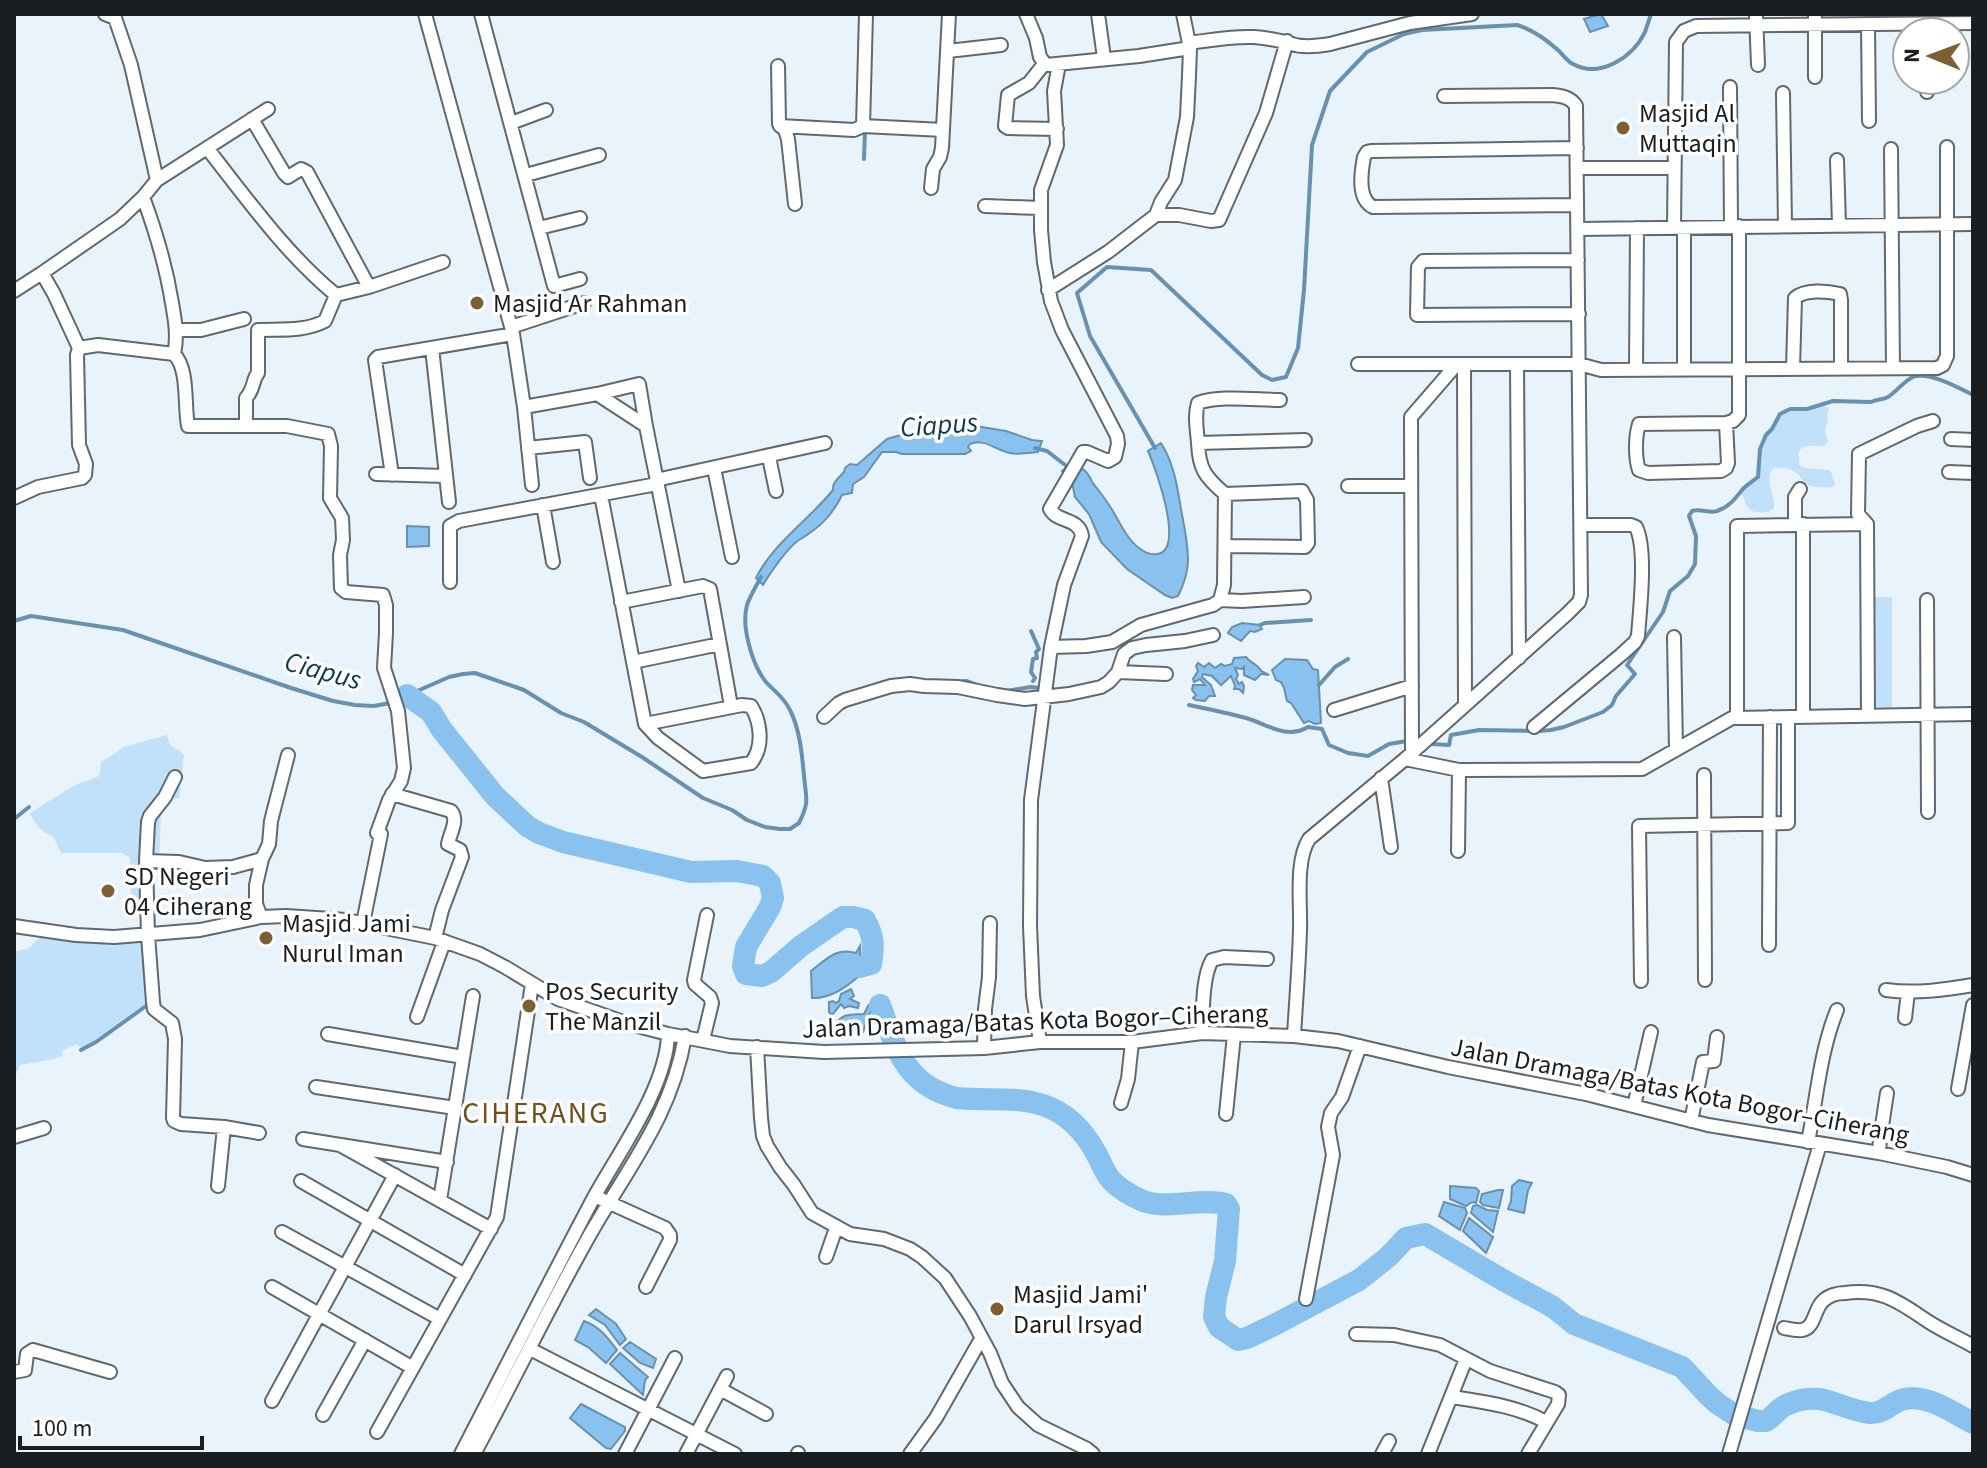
<svg xmlns="http://www.w3.org/2000/svg" width="1987" height="1468" viewBox="0 0 1987 1468" font-family="'Source Sans 3',sans-serif">
  <style>
    .green { fill: #c1e1fb }
    .water { fill: #89c2ee; stroke: #6891b0; stroke-width: 2 }
    .lines { fill: none; stroke-linecap: round; stroke-linejoin: round }
    .stream { stroke: #6891b0; stroke-width: 4 }
    .river { stroke: #89c2ee; stroke-width: 22 }
    .minor-casing { stroke: #5f6970; stroke-width: 16 }
    .minor { stroke: #fff; stroke-width: 12 }
    .poi-dot { fill: #7c6033; stroke: #fff; stroke-width: 3 }
    .labels { text-anchor: middle; dominant-baseline: central; stroke-width: 7; stroke-linejoin: round; paint-order: stroke }
    .poi-label { font-size: 26px; fill: #1a1e21; stroke: #fff; text-anchor: start }
    .street-label { font-size: 26px; fill: #1a1e21; stroke: #fff }
    .water-label { font-size: 28px; font-style: italic; fill: #093855; stroke: #fff }
    .quarter-label { font-size: 30px; letter-spacing: 2px; fill: #6f511b; stroke: #fff }
  </style>
  <rect width="100%" height="100%" fill="#e8f3fc"/>
  <path class="green" d="M1822 405 1830 409 1827 413 1828 420 1825 429 1828 442 1824 446C1814 447 1806 443 1799 451V465L1804 468 1829 470 1831 472 1835 484 1833 487C1826 488 1813 488 1807 484 1805 483 1799 476 1798 474 1791 468 1782 467 1773 468 1764 482 1775 492 1774 508L1768 512C1746 513 1749 510 1741 492L1758 477 1761 449 1766 436 1773 429 1781 414 1791 410 1807 409Z
    M1874 597H1892V707H1874Z
    M167 735 170 745 184 754 179 798 169 799 161 810 159 865H151V906L131 907 130 858 122 853H61L53 836C41 833 35 824 30 813L75 785 97 777 100 773 101 762 124 747Z
    M44 933 112 943 146 942 150 1003C125 1013 106 1037 81 1048L77 1044 62 1051V1056L54 1059 20 1065 14 1079V952L29 948Z"/>
  <path class="water" d="M1601 14 1608 26 1590 32 1584 19Z
    M963 424 1006 431 1032 440 1042 441 1038 452C1029 453 1018 455 1010 453 995 450 985 438 970 444L968 447 971 451 965 454H902L896 452H882L864 477 853 484 852 493 842 495C832 516 819 528 799 540 788 547 770 573 763 585L756 578C774 542 808 521 833 490 832 482 839 478 844 472L845 468 850 464 857 465 887 439 918 430 934 431 958 427Z
    M1161 443C1174 464 1177 485 1181 509 1184 526 1188 543 1188 560 1188 572 1183 586 1178 596L1172 598 1165 595 1127 569 1101 542 1089 514 1075 497 1072 482 1062 471 1073 461C1081 468 1089 472 1092 482 1100 492 1108 502 1114 513 1121 525 1128 540 1139 548 1144 552 1151 555 1157 554 1186 551 1155 467 1148 451Z
    M407 526 429 527V546L407 547Z
    M1242 623 1260 625 1262 629 1255 632 1250 631 1241 641 1228 633 1232 627Z
    M1246 657C1250 663 1258 664 1261 671L1269 675 1261 674 1255 680 1244 675V667L1242 669 1235 668 1238 675 1236 679 1239 684 1242 682 1244 686 1243 693 1239 689H1234L1235 686 1231 676 1221 685 1212 676 1203 674 1202 677 1211 685 1215 696H1209L1205 701 1196 700 1193 698 1196 695 1192 690 1193 685H1205L1200 679 1194 682 1193 679 1198 671 1196 666 1198 663 1204 667 1209 663 1215 668 1221 664 1225 666 1232 664 1234 658Z
    M1285 659 1307 660 1313 669 1318 670 1321 723 1315 724 1309 721 1304 723 1291 703 1287 701 1284 688 1281 682 1276 680 1272 670Z
    M860 946V975C847 987 830 999 812 998L811 971C827 959 836 947 856 953Z
    M851 989 854 996 850 999 859 1003 858 1008 849 1006 844 1008 841 1004 832 1015 829 1012V1002L833 1001 836 1003 839 1001 841 994Z
    M881 996 886 997 884 1003C867 1010 869 1017 863 1032L828 1033C841 1015 843 1014 864 1014L868 1006Z
    M1519 1180 1532 1183 1528 1190 1524 1213 1508 1209 1511 1201 1512 1186Z
    M1450 1186 1476 1188 1479 1191 1476 1203 1472 1202 1466 1206 1450 1199Z
    M1498 1190H1503L1499 1208 1483 1205 1480 1202 1482 1194Z
    M1444 1202 1465 1208 1467 1213 1460 1230 1439 1216Z
    M1477 1205 1487 1210 1498 1211 1493 1232 1471 1213 1473 1206Z
    M1469 1218 1493 1237 1486 1253 1463 1231Z
    M596 1309 616 1324 626 1339 620 1345 605 1325 589 1315Z
    M584 1321C600 1327 607 1337 617 1350L606 1363 588 1347 575 1340Z
    M630 1342 656 1359 653 1368 640 1363 623 1348Z
    M620 1353 648 1377 645 1380 643 1395 610 1364Z
    M581 1404 625 1427V1431L611 1449 606 1448 570 1418Z"/>
  <g class="lines">
    <path class="stream" d="M864 159 865 131
      M1035 448 1047 451 1069 468
      M1155 448 1090 336 1077 293 1107 267 1151 270 1262 375 1272 380 1286 377 1298 348 1304 290 1312 145 1330 91 1367 52 1404 34 1422 30 1517 25C1534 30 1547 40 1559 51 1564 56 1567 61 1573 64 1600 79 1633 57 1645 32 1647 26 1649 20 1651 14
      M14 621 31 616 123 630 291 688 333 701 355 705 374 706 390 703 449 677 463 674 475 673 524 690 561 713 584 722 642 757 703 798 732 810 747 820 765 827 780 829H790L799 823C810 801 806 799 804 776 802 754 800 730 790 710 784 697 774 691 766 682 752 665 741 626 747 605 750 596 756 586 761 577
      M1260 625 1265 623 1311 620
      M1031 631 1039 649 1036 652 1037 658 1033 659 1031 672 1035 678 1033 681
      M949 682 967 681 983 687
      M1319 685 1335 667 1348 659
      M1007 691 1030 687 1042 688
      M1189 705C1208 709 1227 713 1246 718 1267 724 1286 740 1308 727L1322 729 1329 745 1348 753 1368 756 1389 744 1407 741
      M1431 744 1449 745 1451 735 1479 730 1539 731 1551 730 1564 727 1603 712 1612 705 1616 696 1635 674 1627 665 1663 612 1670 591 1688 576 1695 564 1696 536 1689 516 1692 511C1701 508 1709 514 1717 511 1729 507 1735 499 1742 490 1746 485 1753 481 1758 477L1760 449 1766 435 1772 429 1780 414 1790 409H1807L1833 401 1871 402C1877 399 1883 400 1888 397 1897 391 1904 381 1913 377 1929 371 1959 388 1973 395
      M14 819 29 807
      M81 1050 96 1042 146 1006"/>
    <path class="river" d="M407 695 431 712 442 730 495 796 527 826 539 833 563 842 691 872 737 871 763 876 770 883 773 898 770 907 746 947 743 966 746 974 762 976 771 972 801 946 843 917H853L865 920C874 937 874 945 871 964L860 967
      M880 1005C896 1049 906 1086 957 1098 985 1101 1016 1096 1043 1105 1067 1113 1084 1131 1096 1153 1101 1162 1104 1172 1111 1180 1119 1189 1130 1195 1141 1200 1164 1211 1199 1197 1226 1204L1229 1209 1225 1261 1216 1297 1214 1317 1219 1327 1238 1340 1247 1338 1274 1325 1359 1280 1388 1257 1406 1238 1425 1234 1503 1280 1553 1307 1574 1324 1682 1367 1708 1395 1718 1404 1735 1415 1758 1421H1766C1774 1416 1778 1409 1786 1405 1822 1388 1839 1410 1870 1413 1884 1414 1891 1402 1904 1399 1928 1394 1953 1413 1973 1423"/>
    <g class="minor-casing">
      <path id="minor" d="M105 14 115 18 131 65 157 180
        M425 14 513 334 524 407 597 394 646 426 679 591
        M481 14 554 286 580 279
        M1026 14 1036 38 1040 57 1046 65 1139 56 1190 48
        M1098 14 1104 58
        M1756 14 1758 65
        M1815 14V77
        M1868 24 1869 121
        M1189 43C1211 40 1232 36 1254 37 1269 38 1278 40 1292 44 1303 48 1318 46 1330 44L1410 23 1472 14
        M948 51 1001 45
        M1044 64 1029 83 1008 95 1005 126 1008 128 1057 129
        M778 66 779 124 785 130 788 139 795 204
        M1927 80V92
        M1730 87 1731 227
        M1783 93 1785 226
        M252 119 284 173 288 177 301 169 307 172 369 287
        M511 123 546 110
        M780 126 854 130 863 126 943 130
        M863 126 866 14
        M207 148C247 199 286 254 336 295L369 287 443 262
        M1577 148 1371 151 1367 152 1364 157C1361 173 1357 199 1373 207L1577 205
        M1891 149 1893 368
        M1837 160 1839 225
        M1577 168H1674
        M526 175 599 155
        M931 188 933 169 940 157 942 148 949 14
        M985 206 1040 208
        M1156 215H1179L1211 221 1219 220 1266 113 1287 41
        M1674 227 1676 42 1684 31 1696 26 1973 23
        M539 228 580 218
        M1578 229 1973 224
        M1578 260 1423 261 1418 267 1417 315 1579 314
        M42 273 120 219 143 197 157 180 268 109
        M1048 290 1108 252 1156 215 1161 202 1175 180 1187 117 1189 76 1190 48 1183 14
        M14 291 42 273 54 294 79 348 77 355 79 445 86 464 85 475 82 478 38 487 14 498
        M511 327 584 303
        M176 330H201L244 319
        M79 348 98 345 174 354C178 337 175 320 172 303 166 266 156 232 143 197
        M432 348 449 502
        M174 354C189 369 184 405 188 426H287L328 434 331 446 330 498 342 518 343 540 340 555 341 588 346 592 383 595 386 605V633L384 668 398 711 404 768 401 781 389 800 377 833 381 834 363 923
        M1358 364H1579L1601 370 1937 368 1943 365 1947 356V147
        M1464 365 1465 705
        M1517 365 1519 658
        M1684 368V228
        M1793 369 1795 298C1805 289 1827 291 1840 294L1841 300V369
        M1636 370 1637 228
        M597 394 639 384 646 426
        M524 407 532 485
        M1726 423 1728 463 1726 468 1721 471 1648 473 1639 470C1635 458 1635 437 1639 424L1726 423 1733 421 1739 415V226
        M246 426V398C255 388 252 380 258 373V330C281 329 304 332 325 321L336 295
        M1951 439 1973 440
        M1198 443 1305 440
        M528 448 585 442 590 478
        M769 457 776 491
        M714 468 732 557
        M1949 472 1973 473
        M376 474 446 476
        M392 475 375 360 378 357 513 334
        M656 480 825 443
        M1348 486H1411
        M601 495 645 724 658 738 703 771 751 763C764 747 761 722 751 706L742 705 645 724
        M543 505 553 562
        M1795 524V497L1800 489
        M1225 546 1305 547 1308 543 1307 500 1302 491 1225 494C1205 477 1199 469 1198 443 1197 429 1194 416 1198 403 1219 395 1256 400 1280 400
        M450 582V526L459 521 657 484
        M1220 600 1242 601 1304 597
        M1927 600 1928 812
        M621 602 703 586 710 589 731 706
        M1674 637 1676 750
        M1051 647 1086 646 1112 642 1141 625 1213 605 1220 600 1224 585 1225 494
        M633 662 720 644
        M1118 672 1166 674
        M1334 710 1412 686
        M1868 716 1867 524 1858 514 1859 454 1917 426 1933 421
        M824 717 839 703 845 700 891 686 910 684 924 686 958 687 997 695 1025 699 1069 694 1101 687 1109 682 1118 672 1124 654 1132 648 1146 645 1185 641 1213 635
        M1803 717V524
        M1737 718V526L1867 524
        M1534 727 1622 654 1635 642 1638 636C1640 609 1647 549 1636 527L1631 525H1581
        M1412 752 1411 417 1456 365
        M1405 759 1459 770 1642 769 1732 718 1973 714
        M1704 775 1705 980
        M175 777 165 797 150 816 148 822 146 861 148 935 153 1002 154 1009 172 1023 175 1039 173 1118 174 1121 181 1124 224 1127 259 1133
        M1381 778 1391 847
        M392 794 451 811C459 820 450 833 448 844L460 850 462 857 442 910 435 938
        M1458 851 1459 770
        M146 861 179 862 205 868 233 867 262 859
        M261 917 256 904V885L262 859 269 844 271 821 288 755
        M14 926 76 935 114 937 200 930 261 917 286 916 346 920 435 938 480 954 505 967 558 999 626 1023 668 1034 730 1046 824 1052 984 1048 1040 1042H1132L1202 1033 1294 1036 1338 1041 1448 1067 1586 1094 1708 1125 1879 1153 1947 1167 1973 1175
        M1769 945 1770 717
        M1641 981 1639 826 1788 823V717
        M1886 990C1915 994 1943 990 1973 985
        M417 1017 444 942
        M1905 1018 1908 992
        M1202 1033C1203 1013 1202 977 1212 960L1224 957 1267 959
        M328 1034 463 1057
        M1294 1036C1296 1001 1299 965 1300 930 1301 903 1295 861 1309 839L1405 759 1567 614 1579 602 1581 595 1576 106C1571 97 1561 96 1552 95L1444 96
        M703 1040 712 1003 710 997 695 984 694 980 707 915
        M1040 1042 1033 996 1030 926 1031 800 1051 647 1064 585 1082 536C1079 517 1057 523 1050 509L1083 452H1087L1108 461 1115 457 1118 444 1117 436 1062 330 1051 301 1044 262 1041 230V190L1057 145 1054 91 1059 64
        M757 1047 761 1118 763 1136 767 1146 780 1167 794 1185 812 1213 850 1234 884 1239 910 1249 922 1257 945 1278 970 1316 990 1353 1002 1383 1018 1407 1038 1425 1087 1449 1093 1454
        M984 1048 985 1009 989 977 990 923
        M316 1087 455 1108
        M1958 1089 1973 1005
        M1121 1103 1128 1079 1132 1042
        M1634 1106 1651 1032
        M1226 1114 1234 1035
        M1691 1121 1703 1062 1714 1061 1717 1037
        M14 1137 44 1128
        M303 1139 447 1162
        M1808 1142C1817 1097 1820 1052 1837 1010
        M340 1145 491 1229
        M1879 1153 1880 1139 1887 1093
        M301 1181 465 1275
        M218 1186 224 1127
        M601 1199 665 1228 670 1235V1240L646 1287
        M440 1200 473 996
        M282 1232 440 1319
        M826 1257 836 1228
        M272 1287 413 1368
        M1306 1299 1333 1155 1328 1127 1331 1113 1342 1097 1360 1046
        M1784 1328C1789 1329 1797 1331 1802 1330 1815 1328 1814 1309 1823 1301 1828 1296 1837 1293 1845 1293 1883 1288 1900 1303 1929 1322 1943 1331 1959 1338 1973 1346
        M1356 1334 1394 1335 1440 1345 1490 1371 1555 1392 1559 1395 1558 1404 1528 1454
        M530 1349 735 1454
        M14 1372 25 1370 27 1354 33 1350 110 1372
        M720 1389 766 1414
        M1452 1397C1484 1402 1517 1406 1546 1422
        M272 1401 395 1175
        M323 1415 365 1340
        M377 1432 497 1217 532 984
        M461 1454C505 1369 548 1284 593 1199 618 1153 667 1087 668 1034
        M474 1454C513 1382 548 1309 588 1238 626 1170 672 1116 685 1036
        M625 1454 675 1358
        M686 1454 727 1376
        M798 1454V1453
        M910 1454 936 1418 981 1339
        M1382 1454 1389 1441
        M1428 1454 1466 1359
        M1729 1454 1820 1144"/>
    </g>
    <use href="#minor" class="minor"/>
  </g>
  <g class="poi-dot">
    <circle cx="1623" cy="128" r="8"/>
    <circle cx="477" cy="303" r="8"/>
    <circle cx="108" cy="891" r="8"/>
    <circle cx="266" cy="938" r="8"/>
    <circle cx="529" cy="1006" r="8"/>
    <circle cx="997" cy="1309" r="8"/>
  </g>
  <g class="labels">
    <g class="poi-label">
      <text x="1639" y="113">Masjid Al<tspan x="1639" dy="30">Muttaqin</tspan></text>
      <text x="493" y="303">Masjid Ar Rahman</text>
      <text x="124" y="876">SD Negeri<tspan x="124" dy="30">04 Ciherang</tspan></text>
      <text x="282" y="923">Masjid Jami<tspan x="282" dy="30">Nurul Iman</tspan></text>
      <text x="545" y="991">Pos Security<tspan x="545" dy="30">The Manzil</tspan></text>
      <text x="1013" y="1294">Masjid Jami'<tspan x="1013" dy="30">Darul Irsyad</tspan></text>
    </g>
    <g class="street-label">
      <text transform="translate(1035 1021) rotate(-2)">Jalan Dramaga/Batas Kota Bogor–Ciherang</text>
      <text transform="translate(1680 1091) rotate(11)">Jalan Dramaga/Batas Kota Bogor–Ciherang</text>
    </g>
    <g class="water-label">
      <text transform="translate(939 425) rotate(-4)">Ciapus</text>
      <text transform="translate(323 671) rotate(15)">Ciapus</text>
    </g>
    <g class="quarter-label">
      <text x="536" y="1113">CIHERANG</text>
    </g>
  </g>
  <rect width="1987" height="1468" fill="none" stroke="#1a1e21" stroke-width="32"/>
  <g transform="translate(1931 56) rotate(271)"><circle r="38" fill="#ffffff" stroke="#a3a5a6" stroke-width="2"/>
  <path d="M0-6L14 30L0 20L-14 30Z" fill="#7c6033"/>
  <text y="-12" font-size="22" font-weight="bold" text-anchor="middle" fill="#1a1e21">N</text>
  </g>
  <path d="M20 1436v12h182v-12" fill="none" stroke="#1a1e21" stroke-width="4"/>
  <text x="32" y="1436" font-size="24" fill="#1a1e21" stroke="#ffffff" stroke-width="6" paint-order="stroke">100 m</text>
</svg>
